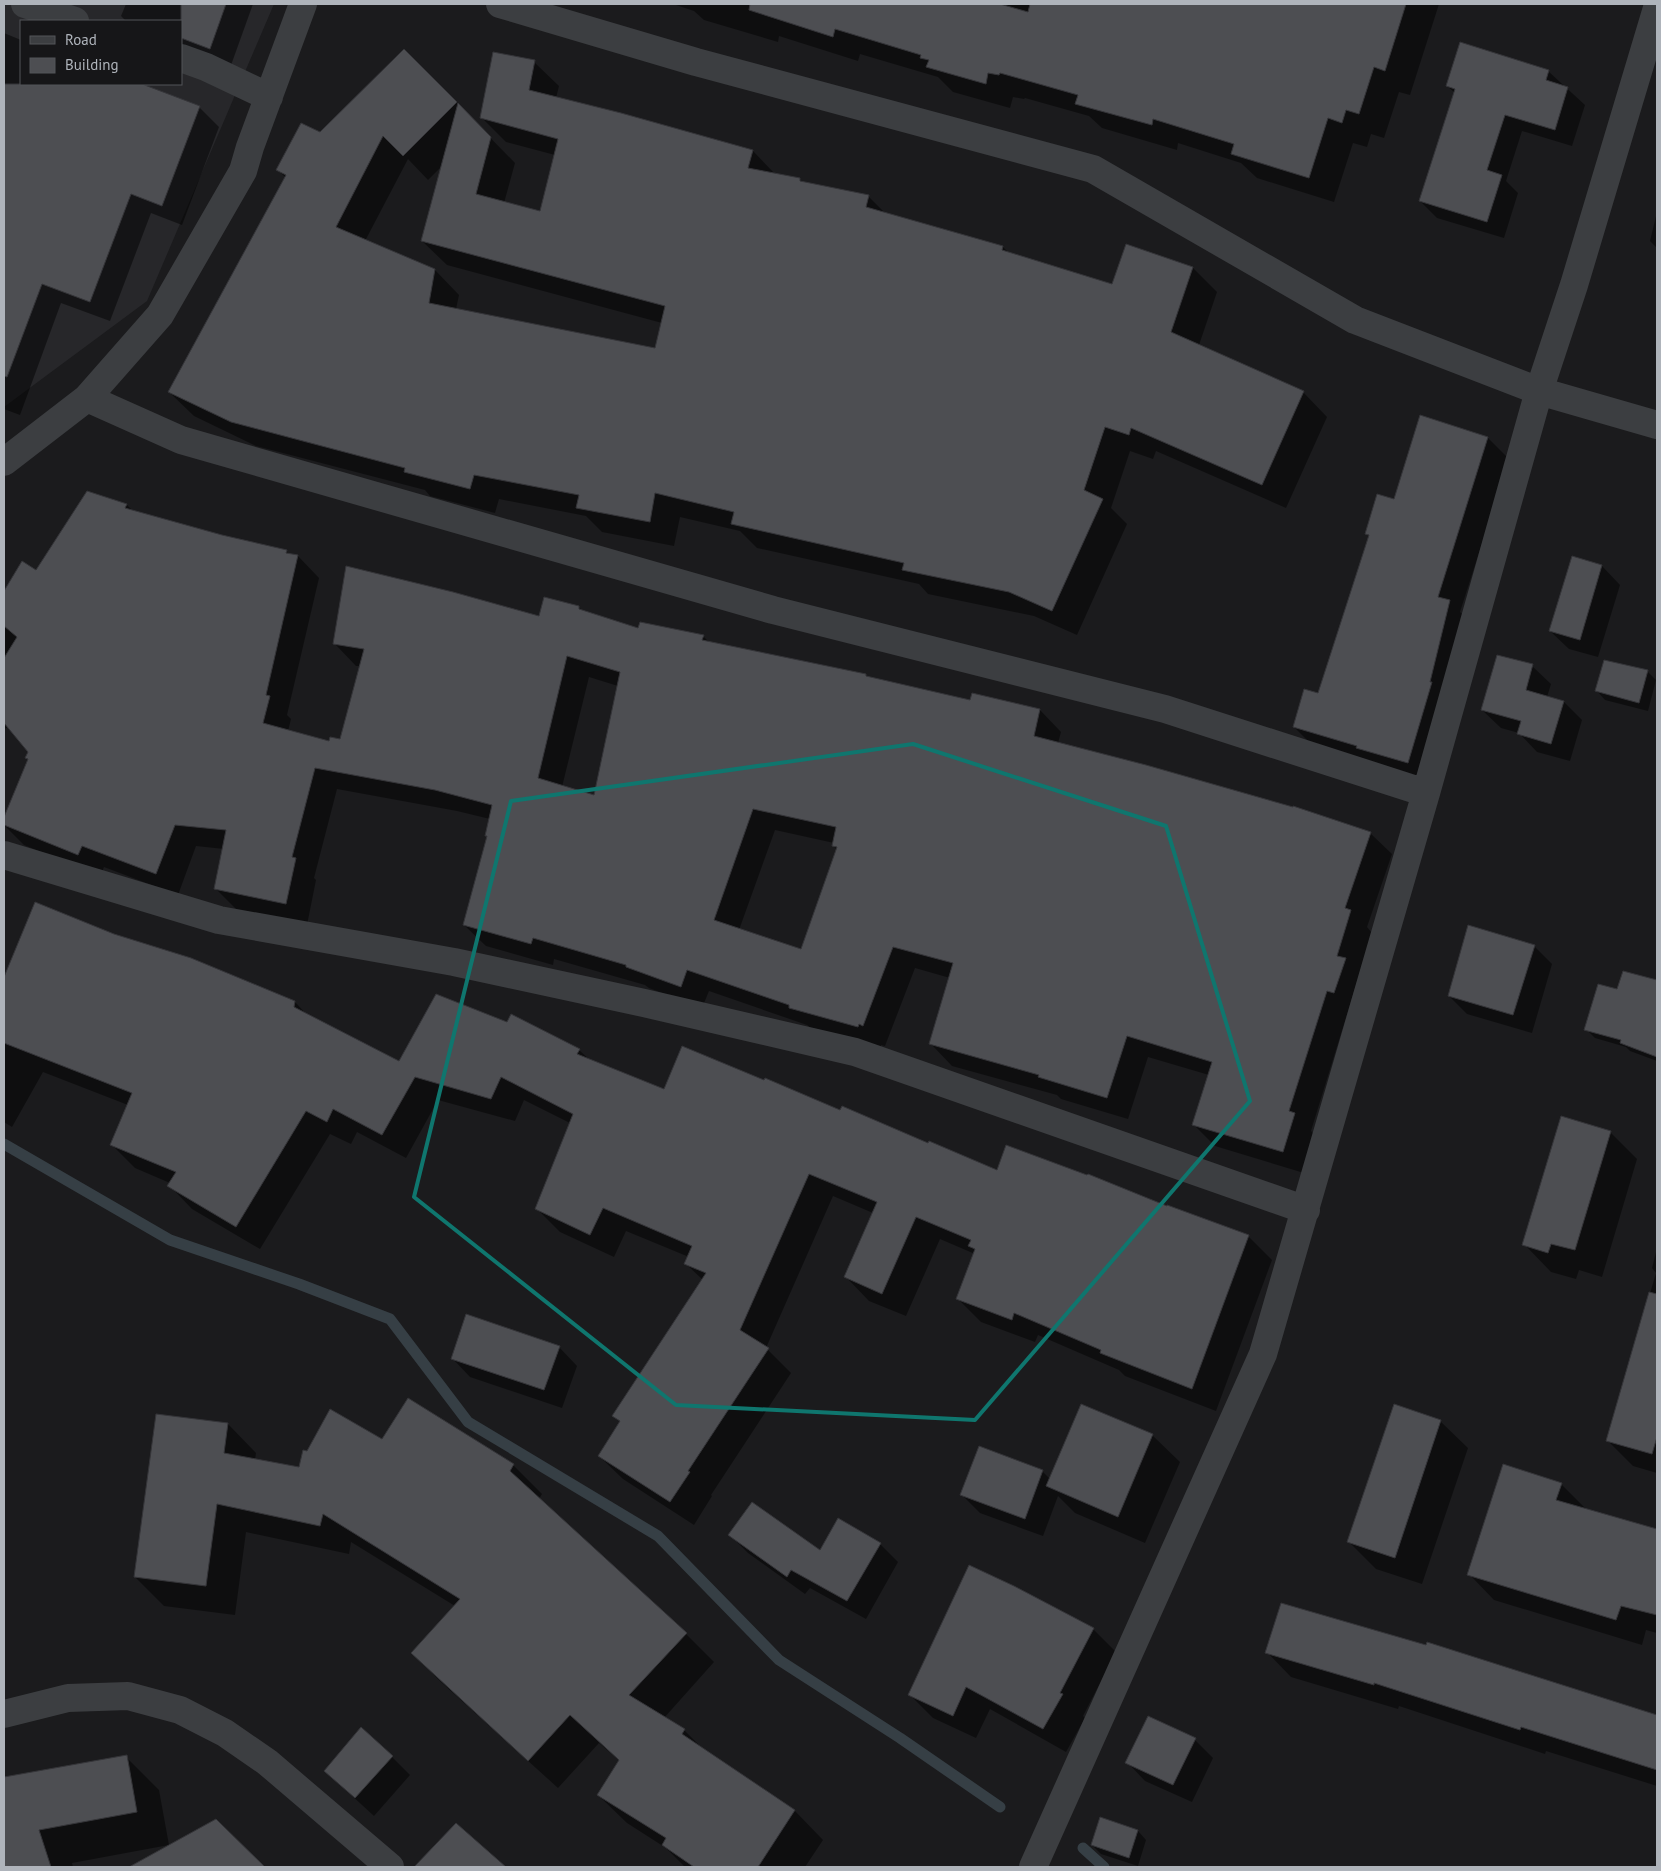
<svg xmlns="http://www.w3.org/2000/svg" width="1661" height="1871" viewBox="0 0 1661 1871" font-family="'PT Sans',sans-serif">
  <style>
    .built { fill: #27272a; fill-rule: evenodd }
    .shadow { fill: #0007; fill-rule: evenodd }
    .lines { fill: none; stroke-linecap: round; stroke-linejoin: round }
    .stream { stroke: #363f45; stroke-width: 11 }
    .building { fill: #4d4e52; stroke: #353539; fill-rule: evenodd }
    .minor { stroke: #3c3e41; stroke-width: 28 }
    .marked { fill: none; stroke: #0f766e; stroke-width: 4; stroke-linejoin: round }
  </style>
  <rect width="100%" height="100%" fill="#1b1b1d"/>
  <path class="built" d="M4 4H274L147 301 4 407ZM21 21H181V84H21Z"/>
  <path class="shadow" d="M126 4H253L230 68 181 51V21H126L121 16Z
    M673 4H1261L1278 10 1280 4H1439L1410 95 1399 92 1384 138 1371 134 1367 147 1353 143 1334 202 1257 178 1241 163 1178 143 1177 150 1102 128 1089 116 1025 98 1024 99 1013 97 1010 108 953 92 938 77 860 54 858 61 779 36 778 42 704 20 694 11Z
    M4 33 21 40V84H138L199 107 219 127 182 225 151 213 110 321 61 303 20 415 4 409Z
    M534 62 559 86 556 98 621 114 753 151 776 175 800 179 804 184 868 196 886 214 1003 247 1010 254 1113 285 1193 268 1217 292 1199 345 1303 392 1327 417 1286 508 1156 451 1153 459 1130 451 1111 508 1127 524 1077 635 1034 616 928 594 919 584 757 548 740 531 680 517 674 546 602 532 586 516 499 499 495 513 430 496 425 490 256 446 194 416 169 392 286 178 278 170 320 134 429 75 515 163 504 203 541 213 555 155 506 142 481 117ZM408 159 428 180 442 166 422 241 447 265 662 323 656 349 456 309 459 295 435 270 365 241Z
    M1548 71 1585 105 1572 146 1522 131 1506 181 1518 193 1504 238 1437 218 1420 201 1455 93 1447 86Z
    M1657 212V248L1650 241Z
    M1488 438 1509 459 1460 612 1471 622 1429 783 1315 748 1294 727 1319 695 1370 537 1367 534 1394 500Z
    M88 493 127 505 134 512 222 536 286 551 290 555 298 556 319 578 287 715 291 719 288 731 330 743 341 740 360 666H356L335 644 540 618 579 607 583 612 639 629 703 636 710 643 866 675 869 678 971 702 1040 710 1061 732 1058 743 1370 833 1392 854 1367 927 1372 933 1311 1131 1316 1136 1304 1173 1215 1146 1194 1125 1209 1075 1148 1057 1128 1119 1061 1099 1057 1095 952 1066 931 1044 950 978 915 968 885 1046 881 1045 880 1048 812 1029 807 1025 709 991 702 1008 649 988 645 985 554 959 553 965 486 946 464 925 488 837 490 819 457 811 337 789 314 878 316 880 307 925 237 910 215 888 224 849 196 846 178 895 104 867 100 876 24 845 4 825V821L29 760V751L9 727 4 729V594L23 563 37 572ZM589 677 618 686 595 796 562 787ZM775 830 834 843 833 845 837 850 802 951 739 930Z
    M1573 557 1602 566 1620 585 1598 657 1569 649 1550 631Z
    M1532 666 1551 684 1547 697 1564 702 1582 720 1570 761 1537 752 1519 733 1501 728 1482 710Z
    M1647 671 1656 680 1648 711 1605 700 1597 691Z
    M36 903 113 935 295 1002 308 1016 399 1063 579 1050 591 1061 664 1090 840 1112 998 1172 1168 1208 1248 1236 1272 1260 1216 1411 1125 1376 1119 1370 1038 1335 1035 1342 981 1322 958 1299 975 1254 940 1239 906 1316 869 1301 846 1277 873 1213 833 1196 766 1348 791 1373 711 1495 712 1496 694 1525 623 1479 599 1456 621 1422 614 1416 703 1280 686 1264 689 1257 626 1231 614 1257 560 1232 537 1209 570 1123 524 1100 515 1121 438 1100 406 1158 357 1132 351 1144 330 1134 260 1249 192 1209 169 1185 170 1183 135 1168 112 1145 128 1105 43 1072 12 1127 4 1122V980Z
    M1534 946 1552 964 1532 1033 1467 1014 1449 996Z
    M1619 987 1657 998V1061L1630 1051 1626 1047 1595 1038 1586 1029 1618 991Z
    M1610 1132 1637 1159 1602 1277 1579 1270 1576 1279 1551 1272 1524 1244Z
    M1657 1248V1473L1633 1466 1607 1440 1656 1273 1652 1268Z
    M559 1347 577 1366 562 1408 470 1377 452 1358Z
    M408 1400 513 1465 542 1494 539 1499 686 1634 714 1662 664 1718 684 1730 704 1750 795 1811 823 1840 805 1867H685L666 1848 627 1823 598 1795 620 1761 599 1743 558 1788 441 1682 412 1653 455 1606 351 1542 349 1554 246 1532 235 1615 164 1606 135 1577 228 1424 256 1453 255 1460 300 1468 308 1452 382 1441Z
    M1440 1421 1468 1448 1422 1584 1376 1569 1349 1542Z
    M1152 1435 1180 1462 1145 1543 1075 1513 1058 1496 1043 1536 980 1513 962 1495 1042 1471 1050 1479Z
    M1561 1484 1587 1510 1657 1531V1633L1646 1630 1642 1645 1494 1600 1469 1574Z
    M730 1535 820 1552 880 1544 898 1562 866 1619 810 1588 805 1594 748 1553Z
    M1093 1629 1116 1652 1083 1716 1085 1718 1066 1752 990 1709 976 1738 933 1718 910 1695Z
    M1428 1644 1657 1716V1786L1546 1751 1545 1754 1399 1706 1398 1709 1291 1677 1267 1652 1427 1647Z
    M1195 1740 1213 1758 1192 1802 1145 1781 1127 1762Z
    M126 1757 159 1790 169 1845 72 1863 73 1867H4V1778Z
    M392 1757 410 1775 374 1816 325 1771Z
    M216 1820 263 1867H132L171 1845Z
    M456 1825 504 1867H435L425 1858Z
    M1138 1831 1146 1840 1138 1866 1101 1854 1092 1845Z"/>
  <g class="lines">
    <path class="stream" d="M4 1144 170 1240 299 1284 390 1319 468 1422 658 1536 779 1660 900 1738 1000 1807
      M1083 1848 1104 1867"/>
  </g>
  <path class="building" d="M181 4H226L210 49 181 38Z
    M750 4H1000L1028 12 1030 4H1406L1385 71 1374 67 1359 114 1346 110 1342 123 1328 118 1309 178 1231 154 1234 144 1153 119 1152 125 1075 104 1078 95 1000 73 999 75 988 73 986 84 926 67 929 60 920 58 921 55 835 29 833 37 749 10Z
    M1460 42 1549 70 1546 80 1568 87 1555 130 1505 115 1487 170 1502 175 1487 222 1419 201 1455 89 1446 86Z
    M404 49 457 102 403 156 383 136 336 227 435 269 429 303 655 348 665 306 421 241 458 103 491 137 476 194 540 211 558 139 480 118 493 52 535 60 529 90 621 113 753 150 748 168 800 178V181L869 195 866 207 1003 246 1002 250 1112 284 1126 244 1193 267 1171 332 1304 391 1262 485 1131 428 1129 435 1105 427 1084 490 1103 499 1052 611 1009 592 902 570 904 563 731 524 734 512 655 493 650 522 576 508 579 495 474 475 470 489 404 472 405 468 231 422 168 392 286 175 276 170 301 123 320 132Z
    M4 84H142L200 106 162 206 131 194 90 302 42 284 7 377 4 376Z
    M1420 415 1488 437 1438 597 1450 600 1430 682H1432L1408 763 1356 748 1357 746 1293 727 1304 689 1318 693 1369 535 1365 534 1377 494 1394 499Z
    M87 491 127 504 125 508 222 535 287 550 286 553 298 555 266 695 270 696 263 723 329 741 330 737 340 739 364 649 333 644 346 566 453 592 539 616 544 597 579 606V609L638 628 640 622 704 635 702 640 866 674V676L970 700 972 693 1040 709 1034 736 1146 765 1293 807V806L1371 832 1345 908 1351 910 1337 956 1346 958 1334 993 1327 991 1289 1111 1295 1113 1283 1152 1192 1125 1212 1062 1127 1036 1107 1098 1038 1077 1039 1075 929 1044 953 963 893 947 863 1026 859 1024 858 1027 789 1008V1005L687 970 681 987 626 967V965L533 938 531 944 463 925 487 836H485L492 805 435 790 315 768 292 857 296 858 286 904 214 889 226 830 175 825 156 874 82 846 78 855 4 825V817L28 759 25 758 28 752 4 723V658L17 637 4 626V591L22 561 36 570ZM567 656 620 672 594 795 538 778ZM753 809 836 827 832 846 837 847 801 949 714 920Z
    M1572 556 1602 565 1580 640 1549 631Z
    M1497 655 1533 664 1526 690 1564 701 1551 744 1517 734 1521 721 1481 710Z
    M1604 660 1648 670 1639 703 1595 691Z
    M35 902 114 934 191 958 295 1001 294 1007 399 1061 436 994 507 1022 511 1014 580 1049 577 1054 664 1089 682 1046 764 1080 765 1078 840 1110 842 1106 928 1143 929 1141 997 1170 1006 1145 1087 1175 1088 1174 1167 1206V1205L1249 1235 1192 1389 1100 1353 1101 1350 1014 1313 1012 1320 956 1299 975 1249 968 1246 971 1240 916 1217 882 1294 844 1277 877 1202 809 1174 740 1330 769 1348 688 1471 690 1472 670 1502 598 1456 620 1421 612 1416 706 1273 684 1264 692 1246 603 1208 590 1235 535 1209 573 1114 501 1077 491 1099 415 1077 382 1135 333 1109 327 1122 306 1111 236 1227 167 1186 176 1172 110 1145 132 1093 4 1043V977Z
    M1468 925 1535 945 1513 1015 1448 996Z
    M1623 971 1657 980V1057L1620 1043 1621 1040 1584 1030 1598 984 1617 989Z
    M1561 1116 1611 1131 1575 1250 1551 1244 1548 1253 1522 1245Z
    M1649 1292 1657 1294V1437L1652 1454 1606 1441Z
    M466 1314 560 1346 544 1390 451 1359Z
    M408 1398 514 1464 510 1471 687 1633 629 1695 685 1729 682 1734 795 1810 758 1867H694L662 1845 666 1838 597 1795 619 1760 570 1715 528 1761 411 1653 460 1599 323 1514 320 1526 217 1504 206 1586 134 1577 156 1414 228 1423 224 1453 299 1467 303 1450 307 1451 330 1409 382 1439Z
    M1081 1404 1153 1434 1118 1517 1046 1486Z
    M1394 1404 1441 1420 1395 1558 1347 1542Z
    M979 1446 1043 1470 1025 1519 960 1495Z
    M1503 1464 1562 1483 1556 1500 1657 1529V1615L1621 1606 1616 1620 1467 1575Z
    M752 1502 820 1550 838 1518 881 1543 847 1601 791 1570 787 1577 728 1535Z
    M969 1565 1014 1586 1094 1628 1060 1693 1063 1694 1043 1729 966 1687 953 1716 908 1695Z
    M1281 1603 1426 1645 1427 1642 1657 1715V1770L1521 1727 1520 1730 1374 1683V1685L1265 1653Z
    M1148 1716 1196 1738 1173 1785 1125 1763Z
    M361 1727 393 1756 355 1798 324 1771Z
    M127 1755 137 1812 39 1830 51 1867H4V1777Z
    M1100 1817 1138 1830 1129 1858 1091 1845Z
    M216 1819 265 1867H129Z
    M456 1823 506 1867H414Z"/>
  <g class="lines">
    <path class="minor" d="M25 4 75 21
      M500 4 696 62 1093 169 1355 320 1539 391 1657 425
      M181 58 206 67 269 97
      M87 398 181 440 773 610 1165 709 1426 793
      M4 462 87 398 160 315 243 171 250 147 303 4
      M4 855 219 920 454 962 644 1003 855 1052 1306 1210
      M4 1714 68 1698 128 1696 180 1710 225 1733 267 1762 390 1867
      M1033 1867 1263 1354 1426 793 1539 391 1574 285 1657 8"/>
  </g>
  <path class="marked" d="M913 744 1166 826 1250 1101 975 1420 676 1405 414 1197 511 801Z"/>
  <rect width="1661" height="1871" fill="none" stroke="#afb4bb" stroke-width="10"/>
  <rect x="20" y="20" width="162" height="65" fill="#161618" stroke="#535559"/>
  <rect x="30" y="36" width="25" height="8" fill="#3c3e41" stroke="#535559"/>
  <text x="65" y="45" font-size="15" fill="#afb4bb">Road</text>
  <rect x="30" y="58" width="25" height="15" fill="#4d4e52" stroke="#535559"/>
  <text x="65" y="70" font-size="15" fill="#afb4bb">Building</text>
</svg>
